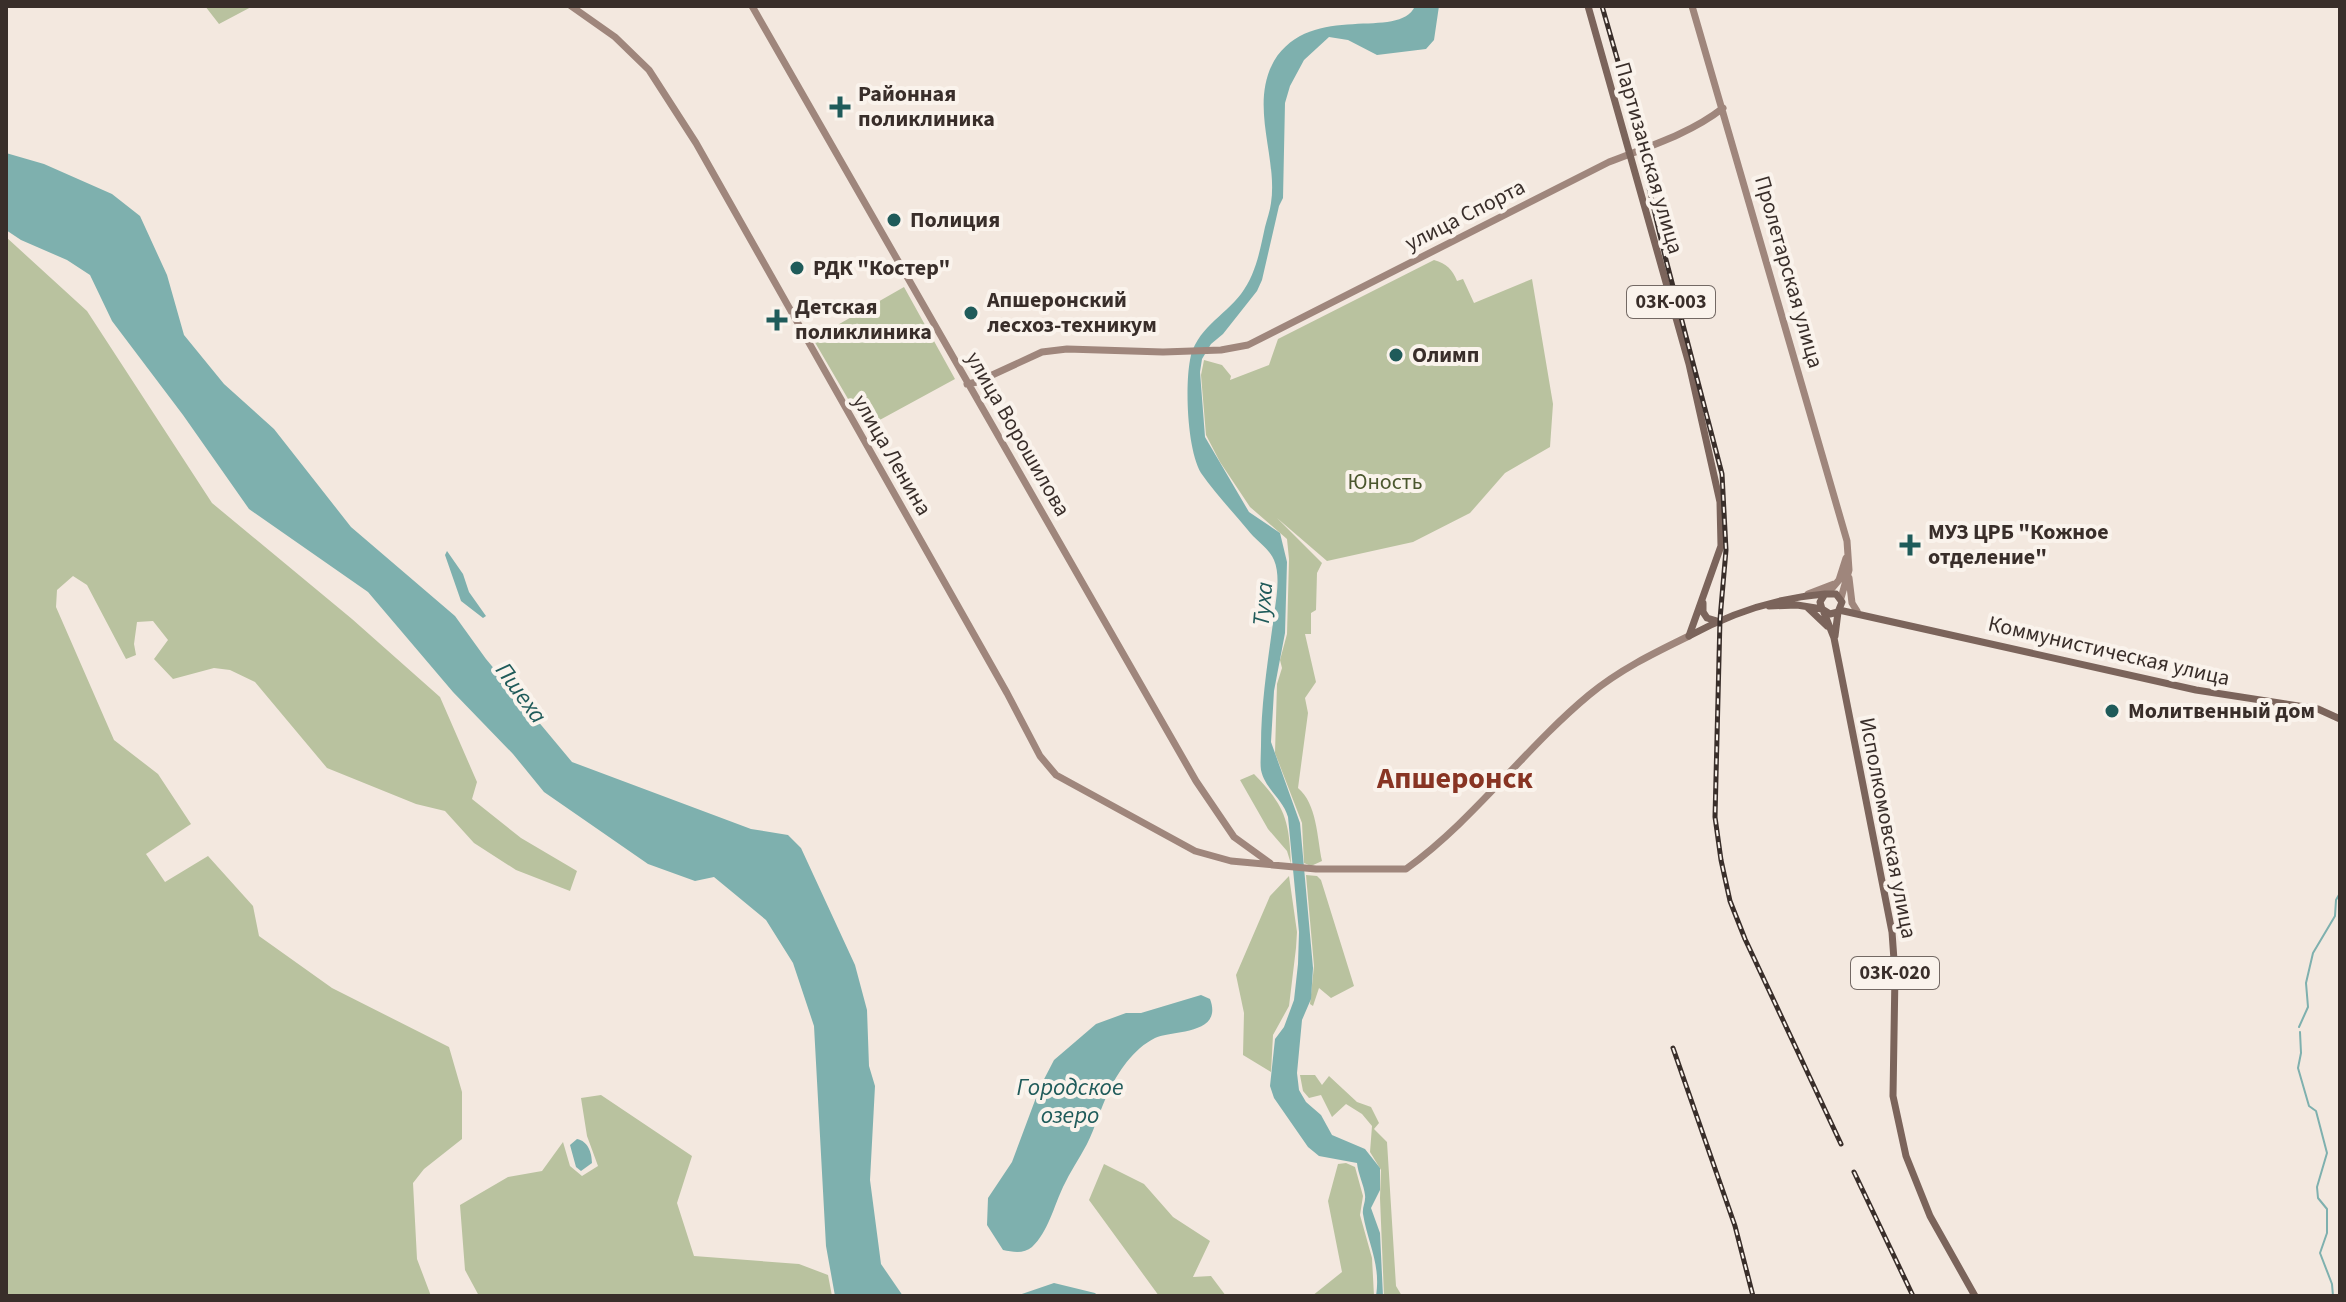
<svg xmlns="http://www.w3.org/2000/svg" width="2346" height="1302" viewBox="0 0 2346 1302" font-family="'Source Sans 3',sans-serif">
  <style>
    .green { fill: #b9c29f }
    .water { fill: #7eb0ae }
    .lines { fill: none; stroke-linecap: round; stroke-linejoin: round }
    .stream { stroke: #7eb0ae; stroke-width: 2 }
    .secondary { stroke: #9f867c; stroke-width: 7 }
    .primary { stroke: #7b645b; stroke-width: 7 }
    .rail-casing { stroke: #392e2a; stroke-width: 5 }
    .rail { stroke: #faf3ec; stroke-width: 2; stroke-dasharray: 6; stroke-linecap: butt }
    .poi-dot { fill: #1f5b5a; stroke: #faf3ec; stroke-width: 3 }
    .labels { text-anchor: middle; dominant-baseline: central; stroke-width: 8; stroke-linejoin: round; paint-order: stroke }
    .shield { fill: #faf3ec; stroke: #736964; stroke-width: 2 }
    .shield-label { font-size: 20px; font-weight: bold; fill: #392e2a }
    .poi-label { font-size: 22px; font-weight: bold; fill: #392e2a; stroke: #faf3ec; text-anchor: start }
    .street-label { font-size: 22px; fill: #392e2a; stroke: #faf3ec }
    .park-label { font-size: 22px; fill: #4b572e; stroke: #faf3ec }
    .water-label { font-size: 24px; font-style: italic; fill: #1f5b5a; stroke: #faf3ec }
    .district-label { font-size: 30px; font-weight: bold; fill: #883423; stroke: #faf3ec }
  </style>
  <rect width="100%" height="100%" fill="#f3e8df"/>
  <path class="green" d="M205 6H253L219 24Z
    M6 237 87 311 212 503 352 619 440 697 477 782 472 799 521 838 577 871 570 891 516 870 474 843 445 811 416 804 327 768 255 682 230 670 214 668 173 679 154 659 168 640 153 621 137 622 134 644 136 655 126 659 87 585 73 576 57 590 56 607 114 740 158 774 191 824 146 854 165 882 208 856 253 906 259 936 332 988 449 1047 462 1092V1139L424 1169 413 1183 417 1259 431 1296H6Z
    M1434 260C1447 264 1452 269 1457 281L1463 279 1474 303 1532 279 1553 404 1550 447 1505 473 1470 513 1413 542 1327 561 1277 518 1322 563 1317 573 1316 610 1311 613V634H1305L1316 682 1305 698 1308 713 1298 788C1317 804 1317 837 1322 861L1311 866 1304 863 1302 823 1275 753 1277 684 1282 668 1280 660 1287 634 1289 559 1287 539 1250 507 1220 462 1206 435 1201 375 1204 360 1222 365 1231 376 1230 380 1269 365 1278 339Z
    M904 287 955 379 865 428 813 339Z
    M1254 774C1285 806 1289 819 1291 864L1287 851 1268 829 1240 780Z
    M1306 875 1317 876 1321 880 1354 986 1331 998 1319 988 1313 1006 1310 1004 1314 966Z
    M1289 876 1297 932 1296 948 1289 1006 1273 1035 1271 1072 1243 1055 1244 1013 1236 975 1270 896Z
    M1300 1075H1315L1322 1085 1329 1076 1357 1102 1371 1107 1379 1123 1374 1129 1387 1142 1396 1286 1402 1296H1384L1380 1198 1381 1170 1370 1152 1372 1126 1362 1114 1346 1104 1332 1117 1321 1095 1309 1098 1303 1091Z
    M601 1095 692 1156 677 1203 694 1256 799 1264 828 1275 832 1296H479L465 1270 460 1205 508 1177 542 1171 563 1142 570 1166 582 1176 598 1166 587 1136 581 1098Z
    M1346 1163 1355 1167 1363 1196 1360 1215 1372 1258 1374 1296H1312L1342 1272 1328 1201 1338 1164Z
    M1104 1164 1144 1184 1173 1217 1210 1241 1193 1277 1211 1276 1226 1296H1159L1089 1200Z"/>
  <path class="water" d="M1415 6H1439L1434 40 1426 49 1377 55 1348 40 1329 37 1304 60 1290 86 1285 103 1283 198 1279 206 1262 280 1257 291 1223 334 1211 344 1202 359 1200 372 1205 437 1249 512 1280 533 1287 562 1285 633 1274 691 1271 742 1300 823 1313 968 1311 999 1302 1020 1297 1073 1299 1090 1306 1102 1321 1115 1332 1135 1365 1149 1380 1168V1190L1371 1208 1380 1233 1383 1296H1376C1381 1264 1368 1244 1363 1214 1362 1207 1366 1202 1365 1195 1364 1185 1358 1174 1357 1163L1319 1156 1308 1147 1274 1098 1270 1086 1275 1039 1284 1027 1294 1000 1298 964 1299 932 1288 817C1283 799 1265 789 1261 770 1260 763 1261 754 1261 746 1261 700 1269 654 1275 608 1277 594 1280 574 1274 560 1269 548 1255 540 1247 529 1232 511 1214 492 1201 473 1187 449 1185 387 1190 360 1195 330 1224 316 1241 294 1256 274 1260 250 1265 227 1267 219 1270 211 1271 203 1278 157 1249 106 1274 61 1312 0 1399 42 1415 6Z
    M6 153 44 164 112 194 140 216 167 275 184 335 224 384 274 429 351 527 455 616 486 659 572 762 751 829 788 835 801 848 855 965 867 1010 869 1066 875 1086 870 1180 881 1264 903 1296H835L826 1246 814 1026 793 963 766 920 714 877 695 881 648 864 544 792 513 754 453 692 368 592 249 509 183 415 112 321 90 275 67 260 21 240 6 230Z
    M447 551 463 574 469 592 486 616 483 618 461 601 445 555Z
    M1201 995 1210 999C1224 1036 1170 1030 1155 1038 1133 1049 1118 1072 1108 1093 1100 1110 1095 1128 1087 1144 1079 1159 1070 1172 1063 1187 1054 1206 1048 1232 1032 1247 1024 1254 1013 1252 1003 1250L987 1225 988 1198 1012 1162 1040 1087 1054 1060 1096 1024 1126 1013H1141Z
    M577 1139C588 1141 592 1153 592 1163L581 1171 576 1167 570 1145Z
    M1054 1283 1095 1293 1098 1296H1016Z"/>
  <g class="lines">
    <path class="stream" d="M2299 1027 2308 1007 2306 983 2313 953 2335 916 2336 900 2340 893
      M2300 1032 2301 1053 2298 1068 2309 1106 2316 1111 2327 1153 2317 1187 2318 1198 2327 1209V1233L2320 1253 2332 1284 2333 1296"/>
    <path class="secondary" d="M571 6 615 37 649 70 696 143 1007 693 1040 756 1056 775 1195 851 1231 861 1316 869H1406C1474 820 1524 749 1589 695 1619 670 1654 653 1689 636
      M752 6 1196 781 1234 837 1270 863
      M1692 6 1847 541 1849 570 1841 598
      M967 384 977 382 1042 352 1067 349 1163 352 1221 350 1248 345 1609 162C1647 147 1690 134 1723 108
      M1849 578 1852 603 1857 611
      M1828 593 1839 580 1846 558
      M1808 594 1834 584"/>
    <path class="primary" d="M1588 6 1689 364 1720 502 1721 546 1689 636
      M1703 603V612L1707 618 1717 621
      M1769 606 1797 605 1822 609
      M1807 607 1827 626
      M1823 610 1834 638 1892 932 1895 974 1893 1096 1906 1156 1930 1216 1975 1296
      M1839 610 2196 690 2318 709 2340 719
      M1689 636C1733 612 1776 598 1825 594
      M1835 636 1838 612 1842 602 1836 594H1825L1820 602 1822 609 1830 614 1838 612"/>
    <g class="rail-casing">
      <path id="rail" d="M1602 6 1625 86 1665 256 1722 474 1726 550 1720 619 1715 817 1721 860 1730 901 1745 939 1841 1144
        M1673 1048 1735 1226 1753 1296
        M1854 1172 1913 1296"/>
    </g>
    <use href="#rail" class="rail"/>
  </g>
  <g class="poi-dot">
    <path d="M836 95h8v8h8v8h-8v8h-8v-8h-8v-8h8z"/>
    <circle cx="894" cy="220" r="8"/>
    <circle cx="797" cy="268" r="8"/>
    <circle cx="971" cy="313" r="8"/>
    <path d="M773 308h8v8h8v8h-8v8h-8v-8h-8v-8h8z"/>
    <circle cx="1396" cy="355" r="8"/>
    <path d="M1906 533h8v8h8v8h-8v8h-8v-8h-8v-8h8z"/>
    <circle cx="2112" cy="711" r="8"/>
  </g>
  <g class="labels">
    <g class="shield">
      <rect x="1627" y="286" width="88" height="32" rx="6"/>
      <rect x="1851" y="957" width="88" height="32" rx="6"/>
    </g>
    <g class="shield-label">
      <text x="1671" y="302">03К-003</text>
      <text x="1895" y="973">03К-020</text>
    </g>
    <g class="poi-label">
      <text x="858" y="94">Районная<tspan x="858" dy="25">поликлиника</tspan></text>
      <text x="910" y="220">Полиция</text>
      <text x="813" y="268">РДК "Костер"</text>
      <text x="987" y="300">Апшеронский<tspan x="987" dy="25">лесхоз-техникум</tspan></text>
      <text x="795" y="307">Детская<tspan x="795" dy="25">поликлиника</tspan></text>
      <text x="1412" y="355">Олимп</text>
      <text x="1928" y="532">МУЗ ЦРБ "Кожное<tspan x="1928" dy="25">отделение"</tspan></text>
      <text x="2128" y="711">Молитвенный дом</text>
    </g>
    <g class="street-label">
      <text transform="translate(1649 158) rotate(74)">Партизанская улица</text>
      <text transform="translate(1465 215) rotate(-27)">улица Спорта</text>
      <text transform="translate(1789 272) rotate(74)">Пролетарская улица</text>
      <text transform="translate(1018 434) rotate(60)">улица Ворошилова</text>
      <text transform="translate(892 455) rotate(60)">улица Ленина</text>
      <text transform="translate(2109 651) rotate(13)">Коммунистическая улица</text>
      <text transform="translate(1888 828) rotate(79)">Исполкомовская улица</text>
    </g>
    <g class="park-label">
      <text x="1385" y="482">Юность</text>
    </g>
    <g class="water-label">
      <text transform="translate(1263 604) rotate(-85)">Туха</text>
      <text transform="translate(521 693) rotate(54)">Пшеха</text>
      <text x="1070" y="1087">Городское<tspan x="1070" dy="28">озеро</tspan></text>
    </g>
    <g class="district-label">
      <text x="1455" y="778">Апшеронск</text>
    </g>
  </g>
  <rect width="2346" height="1302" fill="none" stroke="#392e2a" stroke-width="16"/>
</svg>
